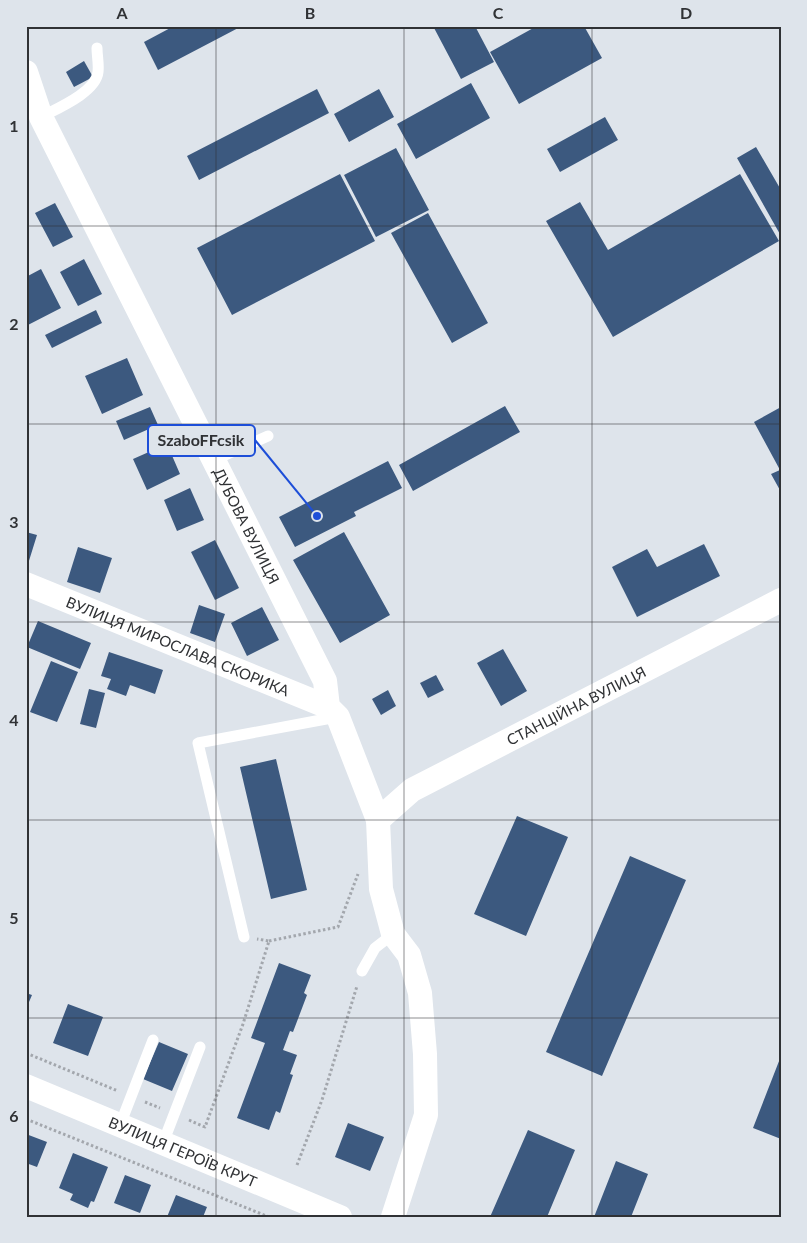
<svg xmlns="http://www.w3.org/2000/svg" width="807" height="1243" viewBox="0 0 807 1243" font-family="Lato,sans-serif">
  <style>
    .building { fill: #3c597f }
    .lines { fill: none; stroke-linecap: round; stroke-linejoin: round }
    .path { stroke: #a3a7ad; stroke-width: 3; stroke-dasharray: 2.5 2.5; stroke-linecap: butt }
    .lane { stroke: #fff; stroke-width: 11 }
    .street { stroke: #fff; stroke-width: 24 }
    .grid { fill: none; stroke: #303235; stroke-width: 1; stroke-opacity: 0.55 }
    .labels { text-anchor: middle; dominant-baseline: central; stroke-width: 5; stroke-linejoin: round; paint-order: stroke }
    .street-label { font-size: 15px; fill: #303235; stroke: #dee4eb }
    .leader { fill: none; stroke: #1d4ed8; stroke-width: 2 }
    .callout-dot { fill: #1d4ed8; stroke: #dee4eb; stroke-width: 2 }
    .callout { fill: #dee4eb; stroke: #1d4ed8; stroke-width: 2 }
    .callout-label { font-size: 16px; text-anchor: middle; font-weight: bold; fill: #303235 }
    .neatline { fill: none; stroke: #303235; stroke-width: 2 }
    .grid-label { font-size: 16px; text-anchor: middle; font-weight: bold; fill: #303235 }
  </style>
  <rect width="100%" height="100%" fill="#dee4eb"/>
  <path class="building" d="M174 26H242L158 70 144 42Z
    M433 26H475L494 62 461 79Z
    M537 26H584L602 58 519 104 490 52Z
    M84 61 93 77 74 87 66 72Z
    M471 83 490 118 416 159 397 124Z
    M317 89 329 113 199 180 187 156Z
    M379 89 394 117 349 142 334 114Z
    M605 117 618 140 560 172 547 149Z
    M756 147 781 190V236L737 158Z
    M396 148 429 210 376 237 344 175Z
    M340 174 375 241 232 315 197 248Z
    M740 174 779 241 613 337 546 221 580 202 608 250Z
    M55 203 73 237 53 247 35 213Z
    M428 213 488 323 452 343 391 233Z
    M84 259 102 294 78 306 60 272Z
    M41 269 61 308 26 326V277Z
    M96 310 102 323 52 348 45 335Z
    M127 358 143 395 102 414 85 376Z
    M505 406 520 432 413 491 399 465Z
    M150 407 158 425 124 440 116 421Z
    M781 407V492L771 474 780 470 754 422Z
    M167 444 180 474 147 490 133 459Z
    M388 461 402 488 354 512 356 516 295 547 279 517Z
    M190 488 204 520 177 531 164 500Z
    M26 532 37 535 28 564 26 563Z
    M344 532 390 615 340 643 293 560Z
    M215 540 239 588 215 600 191 552Z
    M704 544 720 576 637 617 612 567 647 549 657 567Z
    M78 547 112 558 100 593 67 582Z
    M199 605 225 614 215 642 190 633Z
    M262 607 279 640 247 656 231 623Z
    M38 621 91 643 80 669 27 647Z
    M503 649 527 691 501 706 477 663Z
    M109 652 163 670 155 694 130 685 126 696 107 689 111 679 101 676Z
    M51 661 78 672 57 722 30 712Z
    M436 675 444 690 428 698 420 683Z
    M89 689 105 693 96 728 80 724Z
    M388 690 396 706 381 715 372 699Z
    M276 759 307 890 271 899 240 767Z
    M517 816 568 837 526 936 474 914Z
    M630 856 686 880 602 1076 546 1052Z
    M279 963 311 975 304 993 307 995 293 1032 290 1031 283 1050 297 1055 290 1074 293 1075 280 1113 276 1111 269 1130 237 1118 265 1043 251 1038Z
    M26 993 32 995 26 1009Z
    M68 1004 103 1017 88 1056 53 1043Z
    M159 1042 188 1054 172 1091 143 1079Z
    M781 1056V1139L753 1128Z
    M348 1123 384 1137 370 1171 335 1157Z
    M528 1130 575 1150 547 1217H490Z
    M26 1134 47 1142 37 1167 26 1163Z
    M73 1153 108 1167 94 1202 91 1201 88 1208 70 1200 73 1194 59 1188Z
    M616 1161 648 1174 631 1217H594Z
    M125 1175 151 1185 140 1213 114 1203Z
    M176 1195 207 1207 203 1217H167Z"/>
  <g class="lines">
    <path class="path" d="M269 941 338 927 358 874
      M26 1053 118 1091
      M145 1102 160 1108
      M26 1119 269 1217
      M189 1120 205 1127 243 1024 269 941 257 939
      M297 1165 322 1100 357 986"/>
    <path class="lane" d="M41 117C58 108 96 92 98 72 99 64 97 56 97 48
      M214 460 268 436
      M244 937 198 743 337 717
      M362 971 375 948 393 934
      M120 1125 153 1040
      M163 1143 200 1047"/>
    <g class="street">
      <path id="s1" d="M26 72 41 117 325 681 328 707 338 717 378 820 381 889 393 934 409 955 420 993 425 1054 426 1115 393 1217"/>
      <path id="s2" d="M26 584 328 707"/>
      <path id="s3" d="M378 820 412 790 781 600"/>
      <path id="s4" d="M26 1086 340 1217"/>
    </g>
  </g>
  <path class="grid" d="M216 26V1217M404 26V1217M592 26V1217M26 226H781M26 424H781M26 622H781M26 820H781M26 1018H781"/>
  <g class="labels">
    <g class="street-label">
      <text stroke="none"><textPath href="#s1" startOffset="505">ДУБОВА ВУЛИЦЯ</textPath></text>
      <text stroke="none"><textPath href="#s2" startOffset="164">ВУЛИЦЯ МИРОСЛАВА СКОРИКА</textPath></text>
      <text stroke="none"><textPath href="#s3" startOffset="230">СТАНЦІЙНА ВУЛИЦЯ</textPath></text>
      <text stroke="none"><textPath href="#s4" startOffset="170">ВУЛИЦЯ ГЕРОЇВ КРУТ</textPath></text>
    </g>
  </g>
  <path class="leader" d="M317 516L255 440"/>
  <circle class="callout-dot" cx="317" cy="516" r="5"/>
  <rect class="callout" x="148" y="425" width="107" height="31" rx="5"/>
  <g class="callout-label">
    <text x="201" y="446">SzaboFFcsik</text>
  </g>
  <rect width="807" height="1243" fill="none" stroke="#dee4eb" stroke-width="55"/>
  <rect x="28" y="28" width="752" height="1188" class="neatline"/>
  <g class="grid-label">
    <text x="122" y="19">A</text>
    <text x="310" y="19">B</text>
    <text x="498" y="19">C</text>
    <text x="686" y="19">D</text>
    <text x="14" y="132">1</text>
    <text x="14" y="330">2</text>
    <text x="14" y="528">3</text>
    <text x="14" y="726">4</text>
    <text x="14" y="924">5</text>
    <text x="14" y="1122">6</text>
  </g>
</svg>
